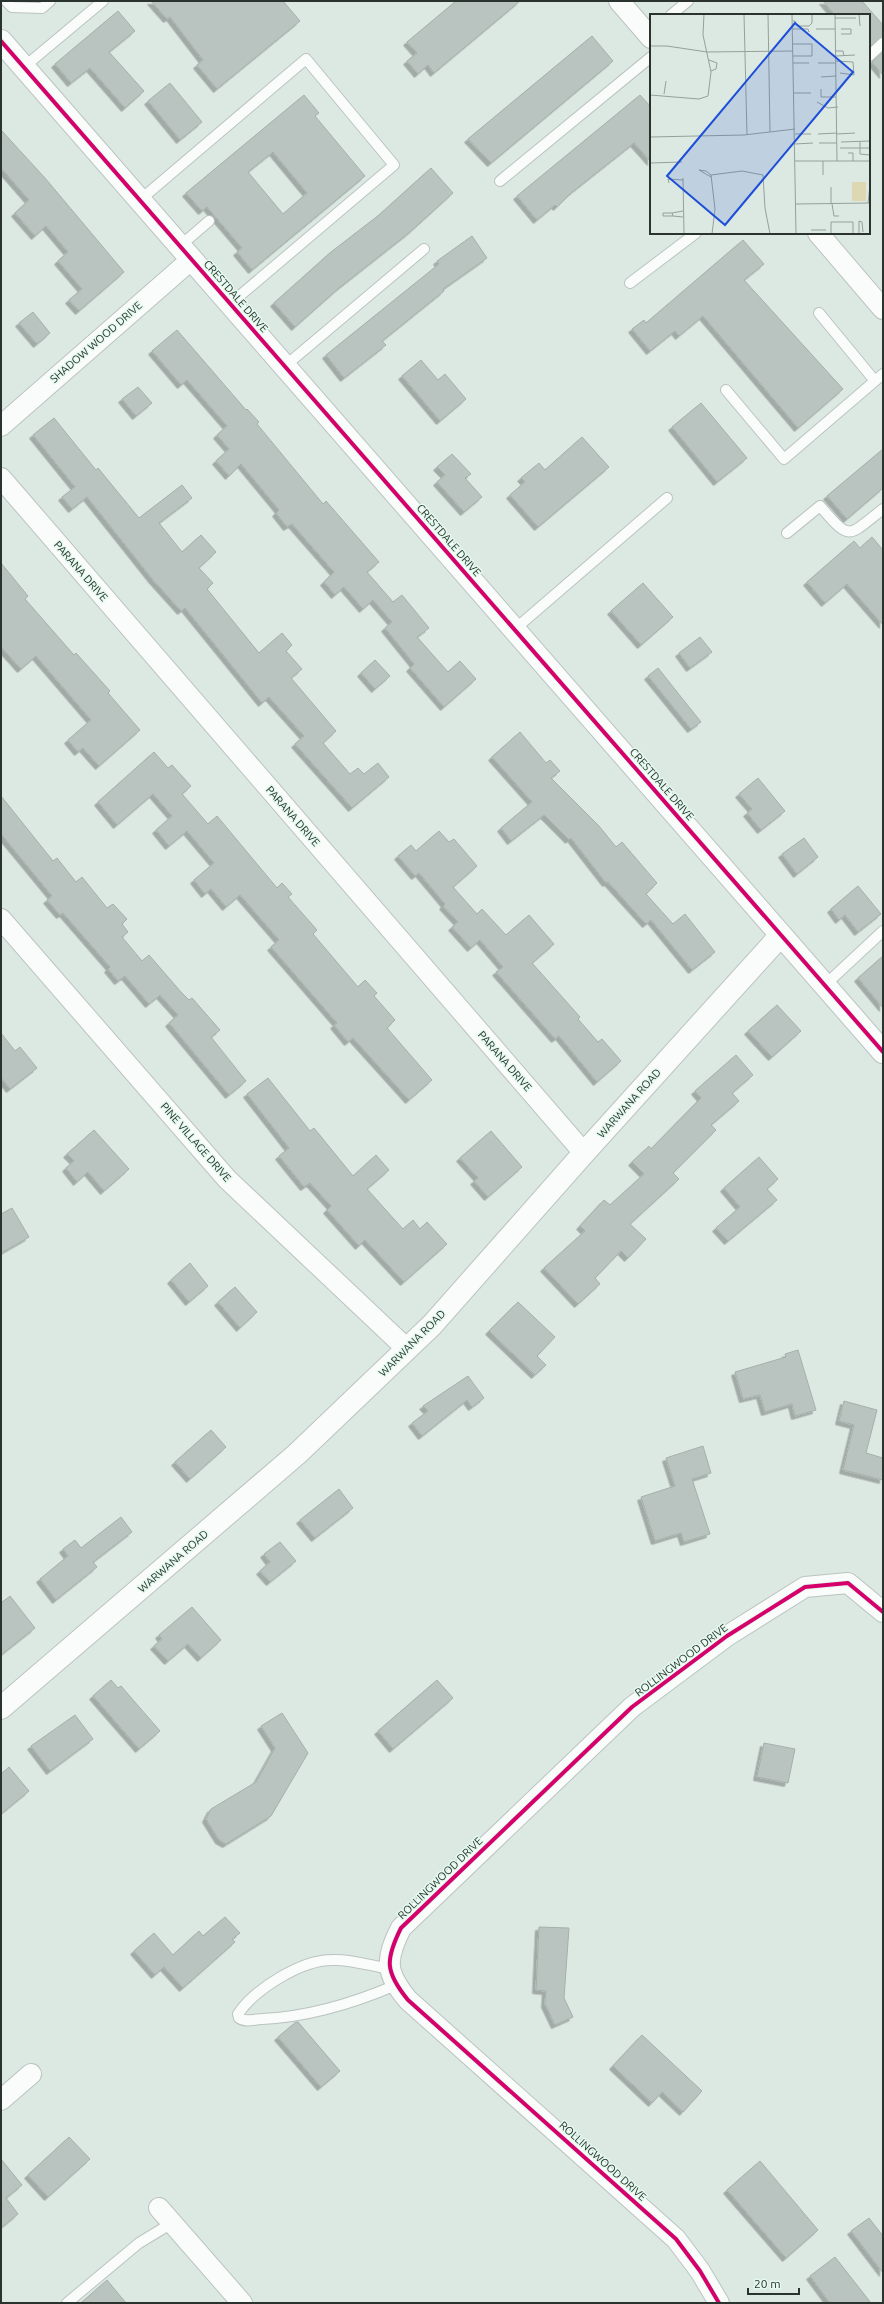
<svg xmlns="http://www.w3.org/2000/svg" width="884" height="2304" viewBox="0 0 884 2304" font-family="Ubuntu,sans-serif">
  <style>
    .building { fill: #b9c4c1; stroke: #a5afac; fill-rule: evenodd; filter: url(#shadow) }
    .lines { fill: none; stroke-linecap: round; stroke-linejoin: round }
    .service-casing { stroke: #bbc4c0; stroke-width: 12 }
    .minor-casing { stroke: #bbc4c0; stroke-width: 22 }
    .tertiary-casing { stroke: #bbc4c0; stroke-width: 24 }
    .service { stroke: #fafcfb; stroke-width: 10 }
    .minor { stroke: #fafcfb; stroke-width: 20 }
    .tertiary { stroke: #fafcfb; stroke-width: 22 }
    .cycleway-casing { stroke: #e4faee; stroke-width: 6 }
    .cycleway { stroke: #d6006c; stroke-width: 4 }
    .labels { text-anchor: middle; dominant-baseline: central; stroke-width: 3; stroke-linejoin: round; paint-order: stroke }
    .street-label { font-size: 11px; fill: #2b332f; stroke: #e4faee }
    .inset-road { fill: none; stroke: #95a09a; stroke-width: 1 }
    .view { fill: #1d4ed8; fill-opacity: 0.15; stroke: #1d4ed8; stroke-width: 2 }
    .inset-edge { fill: none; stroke: #2b332f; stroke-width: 2 }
  </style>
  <defs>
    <filter id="shadow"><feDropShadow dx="-3.5" dy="3.5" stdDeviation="0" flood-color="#0004"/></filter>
  </defs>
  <rect width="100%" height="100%" fill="#dce8e2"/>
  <path class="building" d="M151 1H283L300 21 217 89 197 65 203 60 170 17 167 19Z
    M456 1H520L434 73 428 65 418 74 407 61 417 53 407 42Z
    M823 1H862L883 25V37L869 47V15H835Z
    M118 11 135 31 109 52 144 91 125 108 90 68 71 83 55 64Z
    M592 36 613 61 491 163 468 139Z
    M883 52V75L872 62Z
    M170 83 202 122 180 140 148 101Z
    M304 95 319 113 315 116 365 176 252 270 237 252 242 248 207 207 202 211 186 193ZM273 152 307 193 283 214 248 172Z
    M640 95 651 107V162L634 143 571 193 557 207 555 205 537 220 517 196Z
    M1 130 45 178 124 272 79 311 69 300 82 289 58 261 68 252 46 226 35 236 15 213 29 200 1 168Z
    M431 168 453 193 410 232 339 288 295 327 274 303 331 252 379 215Z
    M472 236 487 258 443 289 444 291 382 341 386 345 344 378 326 355 439 264 437 261Z
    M743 240 764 264 744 280 843 389 798 428 703 316 679 336 675 331 650 351 632 329 644 320 646 323Z
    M33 312 50 333 37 344 19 323Z
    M177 330 246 410 247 409 259 422 257 424 323 504 326 501 379 562 367 572 393 602 402 595 429 628 417 637 448 672 460 661 476 679 444 707 410 668 414 664 385 628 392 622 373 600 363 609 344 587 335 595 324 582 334 572 292 524 287 527 276 513 279 510 241 464 229 476 216 461 229 449 217 435 227 426 187 380 181 385 152 351Z
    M421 360 438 380 445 374 466 399 440 421 402 376Z
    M138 387 152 403 136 416 122 399Z
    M701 403 747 458 717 482 672 427Z
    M54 418 96 470 98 468 139 518 182 485 192 498 159 523 182 552 201 535 216 552 199 568 213 583 207 589 259 653 282 633 292 645 286 651 302 669 291 678 336 731 323 743 350 774 358 768 364 774 378 763 389 777 352 808 295 744 304 736 269 697 262 703 185 608 181 611 153 580 87 497 72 509 62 497 75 487 33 435Z
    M582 437 609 467 538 527 510 495 525 482 521 478 539 463 545 470Z
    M883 449V488L847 519 827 496Z
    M452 454 471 474 465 478 482 497 464 512 437 482 445 475 437 467Z
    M872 537 883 550V625L847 584 825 603 807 582 854 541 860 548Z
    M1 563 28 596 25 599 74 655 76 653 110 691 108 693 140 730 99 766 83 748 78 752 68 740 91 720 36 656 21 669 1 647Z
    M643 583 673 617 641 645 611 611Z
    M700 637 712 652 690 668 679 653Z
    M375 660 390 676 375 689 361 673Z
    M658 668 701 722 691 729 648 676Z
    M520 732 546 763 550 760 560 771 551 778 599 826 616 847 622 842 657 883 646 894 673 924 685 914 715 952 692 970 651 920 646 924 608 882 606 883 571 838 569 840 544 815 511 841 501 828 532 802 492 757Z
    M154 752 168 768 172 765 191 786 182 794 208 824 217 816 277 888 282 883 292 894 288 897 317 930 313 934 358 987 365 980 377 993 374 996 395 1020 387 1028 432 1080 409 1100 353 1038 348 1042 334 1025 337 1023 271 947 279 940 240 895 226 907 211 889 205 894 194 880 214 863 187 831 169 846 156 830 172 816 153 794 117 825 98 802Z
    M758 778 785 811 761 830 747 813 752 809 739 794Z
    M1 796 53 861 57 858 76 882 82 877 107 908 113 904 127 919 122 924 128 932 122 937 142 961 149 955 181 992 189 1000 192 998 220 1030 211 1037 246 1081 229 1095 169 1023 178 1015 160 995 149 1004 125 976 118 981 108 969 110 967 63 913 60 915 47 900 52 896 1 834Z
    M439 831 449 842 454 839 477 866 453 887 477 914 482 909 506 935 529 915 554 944 532 963 580 1017 578 1019 598 1042 602 1039 621 1061 597 1082 559 1036 555 1039 496 972 503 967 480 940 471 948 452 927 458 922 443 906 445 904 419 873 415 876 398 856 411 845 416 851Z
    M804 838 818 857 797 874 782 854Z
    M858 886 881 914 858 932 845 915 839 920 831 909Z
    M883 956V1008L858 978Z
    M777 1005 801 1031 772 1057 748 1031Z
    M1 1033 15 1051 20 1047 37 1068 10 1089 1 1078Z
    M736 1055 753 1075 732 1093 739 1101 711 1125 716 1130 673 1173 679 1179 630 1224 646 1239 628 1258 621 1251 595 1278 600 1284 578 1304 544 1268 585 1231 580 1226 604 1200 610 1205 644 1174 632 1162 649 1146 651 1149 701 1098 695 1091Z
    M268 1078 310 1131 314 1128 353 1176 376 1155 389 1170 367 1189 403 1229 413 1220 420 1229 427 1222 447 1244 404 1282 365 1240 359 1246 327 1210 331 1206 310 1183 304 1187 279 1156 289 1148 247 1094Z
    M94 1130 129 1169 104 1191 88 1172 77 1182 66 1168 74 1161 67 1154Z
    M491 1131 522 1167 488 1197 474 1181 478 1178 460 1158Z
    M759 1157 778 1179 767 1189 777 1200 728 1241 716 1228 740 1207 724 1188Z
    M12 1208 29 1237 1 1253V1214Z
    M190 1263 208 1286 189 1302 171 1280Z
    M235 1287 257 1312 240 1328 218 1302Z
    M518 1302 555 1337 537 1356 546 1365 535 1375 489 1331Z
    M798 1350 816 1410 795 1416 792 1404 765 1412 760 1395 743 1399 735 1372 786 1357 785 1354Z
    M468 1376 484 1398 472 1407 467 1400 422 1436 412 1423 428 1411 423 1406Z
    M844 1401 877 1410 866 1453 883 1458V1480L843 1470 854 1425 839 1421Z
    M211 1430 226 1447 190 1479 175 1462Z
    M703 1446 711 1473 692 1479 710 1534 684 1542 681 1533 655 1541 641 1497 675 1486 666 1458Z
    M339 1489 353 1508 315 1538 300 1520Z
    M121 1517 132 1532 93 1562 97 1567 56 1600 40 1579 68 1556 63 1549 75 1540 81 1548Z
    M280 1542 296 1561 270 1582 260 1571 270 1562 264 1554Z
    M10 1596 35 1628 1 1655V1603Z
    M192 1607 221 1640 201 1658 188 1644 168 1661 154 1646 162 1639 159 1635Z
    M111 1680 118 1688 121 1686 160 1731 139 1749 93 1696Z
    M437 1680 453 1698 393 1749 378 1731Z
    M282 1713 308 1753 271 1816 226 1844 219 1840 206 1819 211 1809 256 1782 275 1748 261 1726Z
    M75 1715 93 1739 50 1771 31 1746Z
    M764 1743 795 1749 788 1783 757 1777Z
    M9 1767 29 1791 1 1814V1774Z
    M225 1917 240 1933 232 1939 235 1942 183 1988 164 1967 155 1975 134 1951 154 1933 173 1955 199 1931 203 1936Z
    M539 1927 569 1928 564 1998 573 2017 555 2025 545 2004 546 1991 536 1990Z
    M296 2022H298L340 2071 321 2087 278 2037Z
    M642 2035 702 2091 683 2112 662 2092 652 2103 613 2066Z
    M69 2137 90 2159 48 2197 28 2175Z
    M1 2159 22 2185 6 2198 18 2214 1 2228Z
    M760 2161 818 2230 786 2258 727 2190Z
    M869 2218 883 2236V2273L851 2231Z
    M835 2257 871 2303H830L810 2276Z
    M107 2280 126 2303H81Z"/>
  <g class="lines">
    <g class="service-casing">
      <path id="service" d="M6 1 12 7 42 8 50 1
        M671 15 688 1
        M869 56 883 43
        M24 67 103 1
        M500 181 651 57
        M140 200 306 59 394 165 230 304
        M180 246 209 221
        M630 283 696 233
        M819 313 875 381
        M285 366 424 249
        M726 390 784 459 883 374
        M787 533 820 506C851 542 847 537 883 509
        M515 629 667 498
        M825 985 883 931
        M390 1969C371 1966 351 1959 332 1960 301 1960 255 1989 238 2014L239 2018C246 2023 254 2019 262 2019 308 2017 354 2003 396 1985
        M67 2303 139 2243 172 2223"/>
    </g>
    <g class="minor-casing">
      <path id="minor" d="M619 1 651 38
        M818 233 883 309
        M1 426 192 259
        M1 478 584 1153
        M1 919 227 1179 407 1349
        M1 2100 31 2074
        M159 2208 242 2303
        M719 2303 700 2271 676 2239 408 2000C385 1972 385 1960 401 1928L632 1707 727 1636 805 1587 848 1583 883 1612"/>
    </g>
    <g class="tertiary-casing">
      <path id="tertiary" d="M1 41 883 1052
        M1 1708 297 1454 432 1325 584 1153 781 935"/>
    </g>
    <use href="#service" class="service"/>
    <use href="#minor" class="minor"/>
    <use href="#tertiary" class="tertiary"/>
    <g class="cycleway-casing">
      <path id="cycleway" d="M1 41 883 1052
        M719 2303 700 2271 676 2239 408 2000C385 1972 385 1960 401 1928L632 1707 727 1636 805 1587 848 1583 883 1612"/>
    </g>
    <use href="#cycleway" class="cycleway"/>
  </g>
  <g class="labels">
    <g class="street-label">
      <text transform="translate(236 296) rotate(49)">CRESTDALE DRIVE</text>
      <text transform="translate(96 342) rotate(-41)">SHADOW WOOD DRIVE</text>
      <text transform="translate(449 540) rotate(49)">CRESTDALE DRIVE</text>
      <text transform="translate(81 571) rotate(49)">PARANA DRIVE</text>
      <text transform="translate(662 784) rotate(49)">CRESTDALE DRIVE</text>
      <text transform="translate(293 816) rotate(49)">PARANA DRIVE</text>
      <text transform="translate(505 1061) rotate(49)">PARANA DRIVE</text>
      <text transform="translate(629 1103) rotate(-48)">WARWANA ROAD</text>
      <text transform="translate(196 1142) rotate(49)">PINE VILLAGE DRIVE</text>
      <text transform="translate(412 1343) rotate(-45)">WARWANA ROAD</text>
      <text transform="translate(173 1561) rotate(-41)">WARWANA ROAD</text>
      <text transform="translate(681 1660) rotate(-37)">ROLLINGWOOD DRIVE</text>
      <text transform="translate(440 1878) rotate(-44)">ROLLINGWOOD DRIVE</text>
      <text transform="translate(603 2161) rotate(42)">ROLLINGWOOD DRIVE</text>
    </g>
  </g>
  <g transform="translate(650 14)">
    <rect width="220" height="220" fill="#dce8e2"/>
    <path d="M202 168H216V187H202Z" fill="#ddd8b2"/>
    <path class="inset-road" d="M94 0 97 121M118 0 120 118M142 0 146 220M185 0 187 147M209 0 210 12M185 4H206M143 7H145L147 12H159L162 9V0M143 15H158L159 18M166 15H185M191 20H201V15H191M143 30H162V42H143M0 32H17L57 38 143 37M186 37H193L194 42M186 42 205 41M59 46 67 49 66 55 61 57M186 47 203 48 204 61 190 59M143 49H159M168 49H186M171 63 186 62M171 75V83H186M144 79H161M14 80 16 67M0 81 49 85 58 82 61 58 53 21 54 0M167 88 178 94 188 93M145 120H161M168 120 187 119M187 120 205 119M0 123 94 121 145 115M191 128 220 127M210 128V140L220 141M169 129H187M145 130 163 129M190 134H220M198 139H203V147M145 147H220M173 147V161M0 149 32 148M61 163 49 156 56 157 61 161M33 164 34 220M19 169 18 165 33 166M181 173V190M218 189 220 171M146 190 220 189M182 190 184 202H189M33 197 22 199 23 202 33 203M22 199H13V202H23M161 216H176M62 220 65 195 61 161 92 157 113 161 115 194 120 220M181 220V208H203V220M209 220V207L212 208 213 218"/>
    <path class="view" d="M145 9 203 58 75 211 17 162Z"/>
    <rect width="220" height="220" class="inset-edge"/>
  </g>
  <rect width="884" height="2304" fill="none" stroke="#2b332f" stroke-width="4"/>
  <path d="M748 2288v6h51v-6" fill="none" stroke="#2b332f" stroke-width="2"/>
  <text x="754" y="2288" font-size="12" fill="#2b332f" stroke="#e4faee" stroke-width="3" paint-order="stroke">20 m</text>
</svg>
